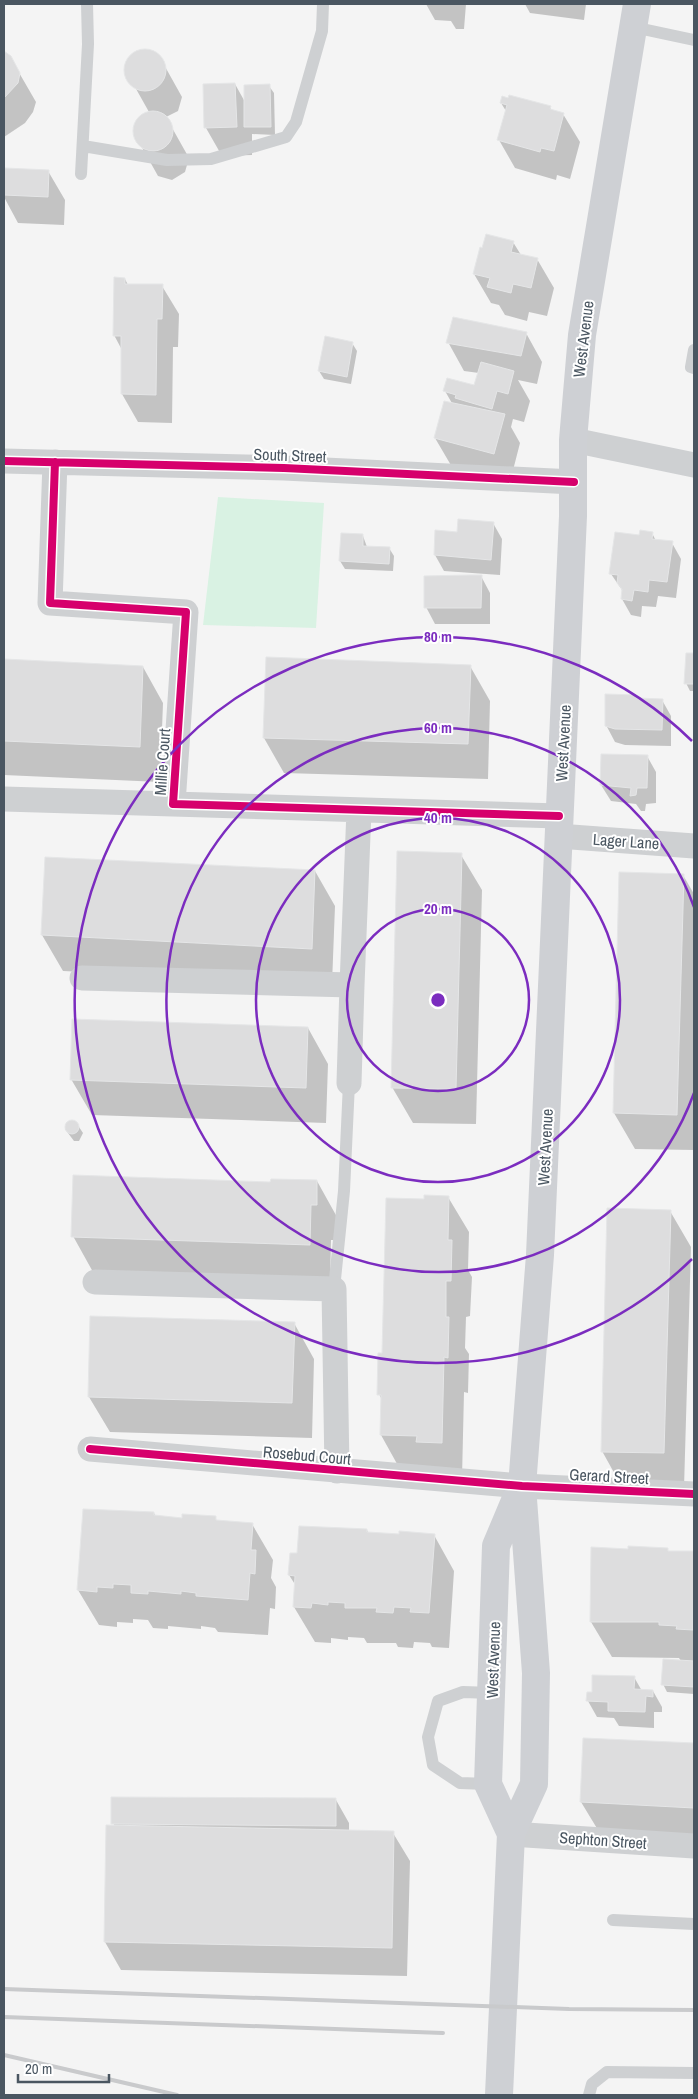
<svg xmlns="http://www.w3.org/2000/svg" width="698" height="2099" viewBox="0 0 698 2099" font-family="'Archivo Narrow',sans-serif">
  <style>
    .green { fill: #d9f2e3 }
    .shadow { fill: #0003 }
    .building { fill: #ddddde; stroke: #e5e6e7 }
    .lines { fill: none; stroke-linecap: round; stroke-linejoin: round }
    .service { stroke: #ced0d2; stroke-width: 12 }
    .minor { stroke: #ced0d2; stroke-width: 25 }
    .secondary { stroke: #ced0d4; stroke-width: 28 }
    .rail { stroke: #c9cacc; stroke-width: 4 }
    .cycleway-casing { stroke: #fff; stroke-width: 11 }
    .cycleway { stroke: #d6006c; stroke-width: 8 }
    .ring { fill: none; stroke: #7b2cbf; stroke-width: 2.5 }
    .labels { text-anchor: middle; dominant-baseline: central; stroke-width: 4; stroke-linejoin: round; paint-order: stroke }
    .street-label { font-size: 16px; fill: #4a5661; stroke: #fff }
    .centre { fill: #7b2cbf; stroke: #fff; stroke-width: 2.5 }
    .ring-label { font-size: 15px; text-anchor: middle; font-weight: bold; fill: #7b2cbf; stroke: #fff; stroke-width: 4; stroke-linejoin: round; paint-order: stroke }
  </style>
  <rect width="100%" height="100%" fill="#f4f4f4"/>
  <path class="green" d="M218 497 324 503 316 628 203 625Z"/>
  <path class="shadow" d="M426 4H466L464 29H456L451 21 435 20Z
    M525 4H586L584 20 530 13Z
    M144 50 158 54 182 97 178 111 166 117 189 158 185 172 172 180 158 176 134 133 138 119 149 112 126 71 130 57Z
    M4 54 10 57 36 102 33 112 25 123 4 137Z
    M235 84 245 102 269 86 274 93 275 135 252 134V155L222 156 206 128Z
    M501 103 550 107 552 111 563 114 580 142 570 179 557 175 556 180 515 168 499 140 506 111Z
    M4 169 48 171 65 200 64 225 18 223 4 197Z
    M513 242 521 255 537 259 554 288 547 316 529 312 527 321 505 315 499 305 491 303 474 274Z
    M125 279 128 285 162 286 179 314 178 347H173L172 423 138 422 122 394V350L114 335Z
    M526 333 542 362 537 384 518 380 530 401 524 422 513 419 511 427 520 443 510 482 452 467 435 438 453 405 445 391 475 386 479 373 464 371 448 342Z
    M352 343 357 351 351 384 324 379 319 371Z
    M493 523 502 539 500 575 444 571 435 555 458 533Z
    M652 533 656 541 672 543 681 559 676 598 658 596 656 607 642 606 641 617 631 615 622 599V590L611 574 640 537Z
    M363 536 367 547 389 548 394 556 393 571 345 569 340 561Z
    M481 576 490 593V624H435L426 607Z
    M687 654H694V691H690L686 683Z
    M4 661 143 667 163 703 160 782 4 775Z
    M470 666 490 701 488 779 284 773 264 738Z
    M635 696 637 700H662L671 716V746L625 745 615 742 606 725Z
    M647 756 656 772V803L646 804 645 811H641L636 804 611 801 601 785Z
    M461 855 482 890 476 1124 413 1123 392 1087Z
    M46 858 315 871 335 906 332 984 63 971 42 935Z
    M620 873 683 875 694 894V1150L635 1149 614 1113Z
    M308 1028 328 1064 326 1123 92 1115 71 1079Z
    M69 1121H75L83 1133 79 1141H74L65 1129 66 1123Z
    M317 1181 337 1217V1240H331L330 1281 93 1272 73 1236 272 1183Z
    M448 1197 469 1232 468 1270 472 1277 470 1316 466 1317 465 1348 469 1354 468 1393 464 1392 462 1478 401 1471 381 1435 382 1400 379 1394 383 1354 425 1201Z
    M670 1211 691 1247 684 1488 622 1487 602 1451Z
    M294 1323 314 1359 312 1438 110 1432 89 1397Z
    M154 1513 156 1517 183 1519 215 1518 217 1521 252 1524 273 1560 271 1578 276 1587 275 1609 270 1608 268 1635 218 1632 215 1628 201 1626V1629L168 1626V1629L153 1628 148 1620 133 1619V1623L117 1622V1627L99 1625 78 1590Z
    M367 1530 369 1534 434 1535 454 1571 449 1648 432 1647 430 1643 414 1642 413 1648 398 1647 396 1643H367L364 1638 348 1637V1640L331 1638V1643L315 1642 294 1607 296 1586 289 1575 298 1555Z
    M593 1549H667L669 1552 694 1553V1694L667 1692 663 1684 681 1661 679 1658 612 1657 591 1622Z
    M634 1677 642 1691H653L662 1707V1712H654V1728L619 1726 614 1718 597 1717 588 1701V1693H593Z
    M584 1739 694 1744V1835L598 1830 581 1802Z
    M113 1798 336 1800 349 1823V1832L393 1833 410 1861 407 1976 121 1970 105 1942 114 1827Z"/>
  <path class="building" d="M124 70a21 21 0 1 1 42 0a21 21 0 1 1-42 0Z
    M4 51 11 56 20 73 18 83 4 98Z
    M235 83 237 127 204 128 203 84Z
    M270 84 271 127H244V85Z
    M509 95 551 106 550 109 564 113 554 151 541 148 540 152 497 140 507 105 500 103 502 96 508 98Z
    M133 131a20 20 0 1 1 40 0a20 20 0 1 1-40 0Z
    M4 168 49 170 48 197 4 195Z
    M486 234 514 241 511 252 538 258 531 288 513 284 511 293 487 287 490 278 473 274 480 247 482 248Z
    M114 277 125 278V284H163L162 319H157L156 395 121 394V336H113Z
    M453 317 527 332 521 356 446 343Z
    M325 336 353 342 347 377 318 371Z
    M481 362 514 371 508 394 497 391 492 409 455 398 456 395 443 391 447 378 474 385Z
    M444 401 505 414 494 454 434 438Z
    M458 519 494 522 491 560 434 555 435 530 457 532Z
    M640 530 653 532 652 539 673 541 667 582 649 580 648 592 634 590 632 601 621 599 622 589 617 583 618 575 609 574 615 532 639 535Z
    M341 533 363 534V546L390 547 389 564 339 561Z
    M470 575H482L481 608H424V576Z
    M686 653H694V684H684Z
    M266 657 471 665 468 744 263 738Z
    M4 659 143 666 140 747 4 741Z
    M605 694 636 695V698L663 699 662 730 615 729 605 726Z
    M601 754 648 755 647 788H637L636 795 630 796 631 788 600 785Z
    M397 851 462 853 456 1089 391 1088Z
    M45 857 315 870 312 949 41 935Z
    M619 872 684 874 677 1115 613 1113Z
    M72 1019 308 1027 306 1088 70 1080Z
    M65 1127a7 7 0 1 1 14 0a7 7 0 1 1-14 0Z
    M73 1175 270 1182 271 1179 317 1180V1205H311L310 1245 71 1237Z
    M424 1195 449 1196 448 1240H452L451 1281H446V1317H449L448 1358 444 1357 442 1443 416 1442 417 1436 380 1435 381 1395H377L378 1353H382L386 1198 424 1199Z
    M607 1208 671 1210 664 1453 601 1452Z
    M90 1316 295 1322 292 1403 88 1397Z
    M83 1509 154 1512V1515L182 1518V1514L216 1516V1520L253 1523 251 1550H256L255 1574 250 1573 248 1600 196 1596V1593L181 1591V1594L148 1591V1594L131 1593V1585L113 1584V1588L97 1587V1592L77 1590Z
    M299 1526 367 1529V1532L399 1534V1531L435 1534 429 1613 410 1612 411 1608 394 1607 393 1613 376 1612 377 1608H345V1603L328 1602V1605L312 1603 311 1608 293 1607 295 1576 288 1575 290 1553H297Z
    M628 1546 668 1548V1551H694L693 1630 676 1629 677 1626 659 1625V1622H590L591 1547 628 1549Z
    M663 1659 694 1661V1687L661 1685Z
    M592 1675 635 1676 634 1689 653 1690V1697L646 1696 645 1712 608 1711V1702L586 1701 587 1692H592Z
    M583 1738 694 1743V1808L580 1802Z
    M111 1797 336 1798V1826L111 1824Z
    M106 1825 394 1831 392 1948 104 1942Z"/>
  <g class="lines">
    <path class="service" d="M633 27 694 40
      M83 146 167 160 211 159 286 137 296 122 322 31 323 4
      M81 174 88 44 87 4
      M694 350 691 367 694 368
      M334 1289 344 1191 349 1083
      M488 1784 460 1783 433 1765 428 1737 438 1701 463 1692 492 1693
      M613 1920 694 1924
      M589 2095 592 2084 607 2072 694 2073"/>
    <path class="minor" d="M573 440 694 465
      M4 461 284 468 574 482
      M55 462 50 603 186 612 173 804 559 816
      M4 799 173 804
      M558 836 694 846
      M82 978 352 985 359 810
      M349 1083 352 985
      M95 1282 334 1289 337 1471
      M90 1449 522 1486 694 1494
      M511 1834 694 1846"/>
    <path class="secondary" d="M511 1834 488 1784 496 1546 520 1489
      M499 2095 511 1834 534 1784 536 1673 522 1486 540 1255 573 516V440L582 335 637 4"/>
    <path class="rail" d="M4 1989 569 2009 694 2010
      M4 2017 443 2033
      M4 2055 177 2095"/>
    <g class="cycleway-casing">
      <path id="cycleway" d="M4 461 284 468 574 482
        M55 462 50 603 186 612 173 804 559 816
        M90 1449 522 1486 694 1494"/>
    </g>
    <use href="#cycleway" class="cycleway"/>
  </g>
  <g class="ring">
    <circle cx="438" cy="1000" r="91"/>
    <circle cx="438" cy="1000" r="182"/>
    <path d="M694 1093A272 272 0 1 1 694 907"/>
    <path d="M692 1259A363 363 0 1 1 692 741"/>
  </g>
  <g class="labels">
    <g class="street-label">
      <text transform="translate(583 339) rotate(-83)">West Avenue</text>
      <text transform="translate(290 455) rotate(2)">South Street</text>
      <text transform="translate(563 743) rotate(-87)">West Avenue</text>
      <text transform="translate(162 762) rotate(-86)">Millie Court</text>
      <text transform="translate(626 841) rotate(4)">Lager Lane</text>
      <text transform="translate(545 1147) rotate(-87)">West Avenue</text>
      <text transform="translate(307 1455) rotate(5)">Rosebud Court</text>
      <text transform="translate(609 1476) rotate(3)">Gerard Street</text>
      <text transform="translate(493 1660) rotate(-88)">West Avenue</text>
      <text transform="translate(603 1840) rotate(4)">Sephton Street</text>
    </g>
  </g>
  <circle cx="438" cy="1000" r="8" class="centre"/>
  <g class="ring-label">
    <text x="438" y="642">80 m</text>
    <text x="438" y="733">60 m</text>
    <text x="438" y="823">40 m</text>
    <text x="438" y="914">20 m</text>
  </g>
  <rect width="698" height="2099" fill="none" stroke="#4a5661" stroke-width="10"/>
  <path d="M18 2074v8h91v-8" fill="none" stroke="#4a5661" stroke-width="2.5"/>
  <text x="25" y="2074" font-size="15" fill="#4a5661" stroke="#ffffff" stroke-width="4" paint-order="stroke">20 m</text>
</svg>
